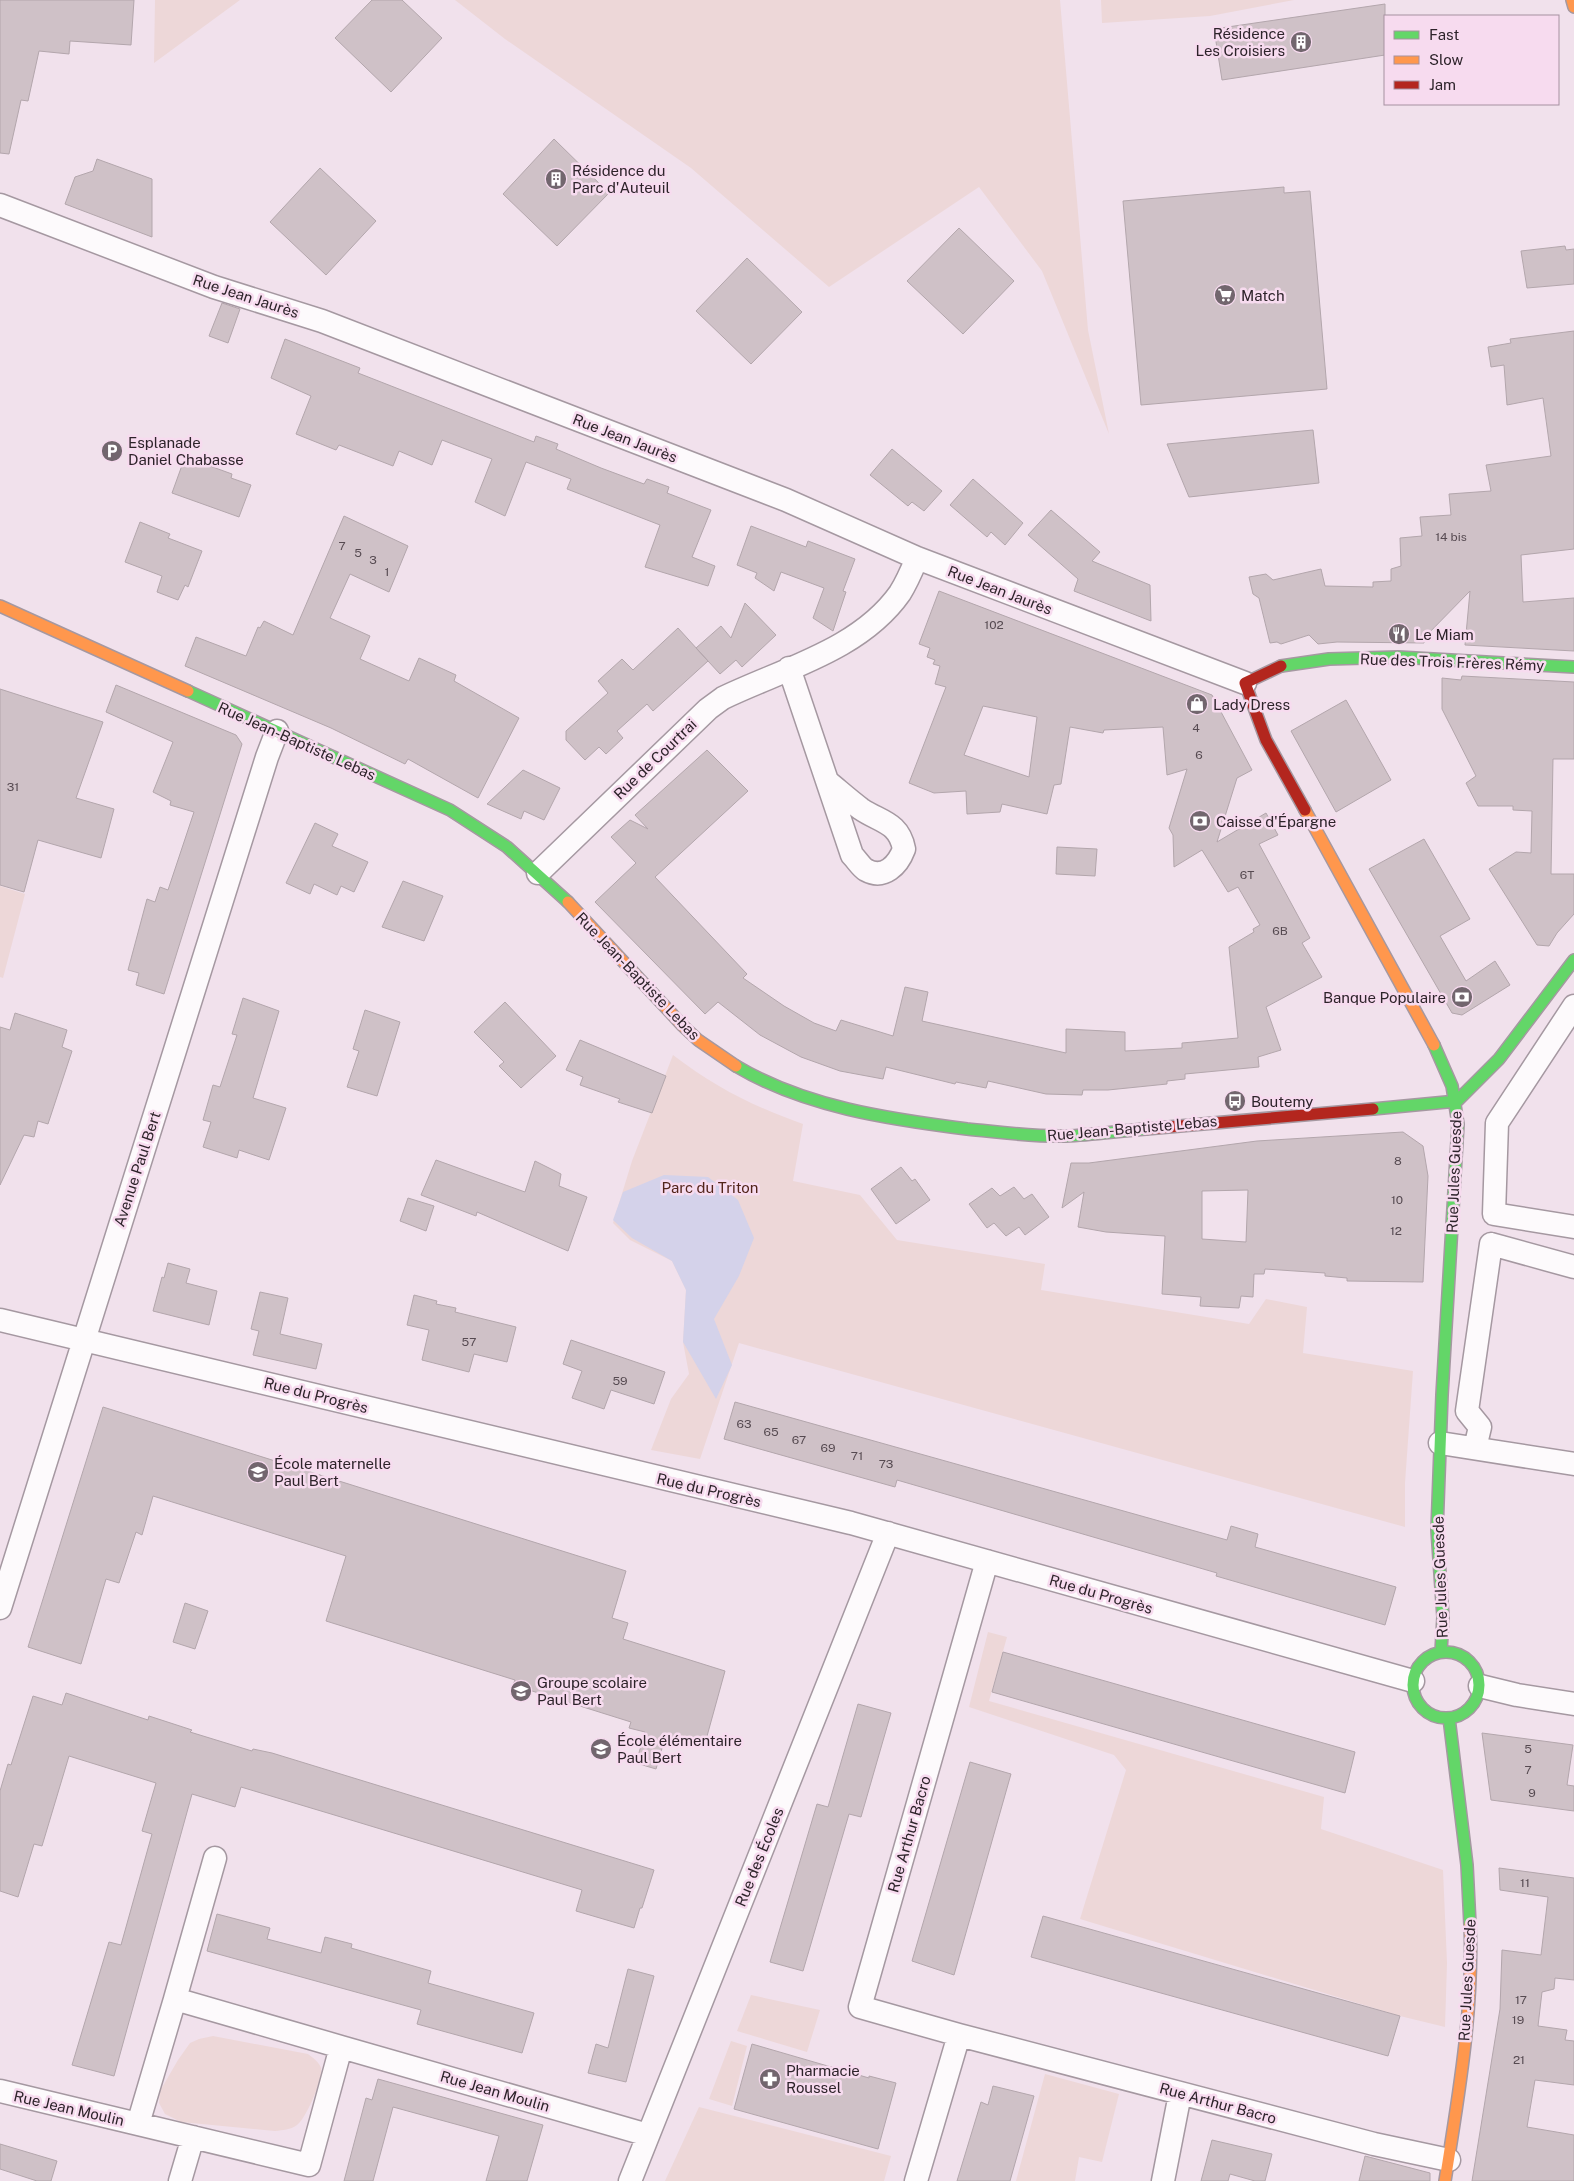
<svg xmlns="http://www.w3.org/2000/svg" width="1574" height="2181" viewBox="0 0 1574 2181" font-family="'Public Sans',sans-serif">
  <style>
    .green { fill: #edd7d8 }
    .water { fill: #d4d2ea }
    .building { fill: #cfc1c7; stroke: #b3a6ac; fill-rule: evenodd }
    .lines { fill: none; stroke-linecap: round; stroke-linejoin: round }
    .street-casing { stroke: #a598a1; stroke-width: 25 }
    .fast-casing { stroke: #a598a1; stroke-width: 14 }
    .slow-casing { stroke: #a598a1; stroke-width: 14 }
    .jam-casing { stroke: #a598a1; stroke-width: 14 }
    .street { stroke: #fdfafc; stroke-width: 22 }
    .fast { stroke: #63d668; stroke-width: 11 }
    .slow { stroke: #ff974d; stroke-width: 11 }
    .jam { stroke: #b3261e; stroke-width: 11 }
    .labels { text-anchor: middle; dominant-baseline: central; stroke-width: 5; stroke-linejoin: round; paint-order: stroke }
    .number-label { font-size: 12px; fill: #564a51 }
    .poi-label { font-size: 15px; fill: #2d232a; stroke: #f7dbef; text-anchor: start }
    .street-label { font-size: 15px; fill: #2d232a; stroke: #f7dbef }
    .park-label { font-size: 15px; fill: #52241a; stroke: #f7dbef }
  </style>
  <rect width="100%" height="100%" fill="#f1e1ec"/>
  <path class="green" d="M155 0H240L154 63Z
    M455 0H1060L1088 330 1109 434 1042 271 979 187 829 287 691 168 505 39Z
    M1101 0H1294L1210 16 1102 23Z
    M0 886 25 894 3 978 0 977Z
    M673 1055C716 1088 753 1106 803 1124L793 1181 860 1195 897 1240 1045 1264 1041 1290 1249 1324 1266 1299 1307 1307 1303 1353 1413 1371 1405 1483V1527L739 1343 700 1459 651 1450 671 1399 689 1374 683 1342 686 1290 672 1261 630 1240 613 1223 632 1161Z
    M988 1632 1007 1637 989 1701 1324 1797 1321 1829 1443 1870 1447 1963 1445 2027 1400 2016 1080 1919 1126 1770 1114 1755 969 1707Z
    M751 1995 820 2010 807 2052 737 2031Z
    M213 2036 308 2054C313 2058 319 2062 321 2068 323 2079 306 2119 297 2125 290 2130 283 2130 275 2131L181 2122 165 2114 159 2103 160 2091 178 2060 190 2043 199 2039Z
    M731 2041 747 2046 732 2106 709 2099Z
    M1045 2074 1119 2094 1102 2162 1079 2157 1075 2181H1016Z
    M699 2107 891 2156 884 2181H665Z"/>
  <path class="water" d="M664 1175 708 1177 738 1200 754 1238 739 1276 714 1319 732 1365 716 1399 683 1342 686 1290 672 1261 632 1238 613 1220 623 1192Z"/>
  <path class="building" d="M0 0H134L131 45 70 41 69 54 39 51 28 101 21 100 9 154 0 153Z
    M372 0H402L442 38 391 92 335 38Z
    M1385 4V55L1222 80 1214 29Z
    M554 139 609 193 557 246 503 194Z
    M97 159 152 179V237L65 204 75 177 93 171Z
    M320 168 376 221 326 275 270 222Z
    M1284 187V193L1310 191 1327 389 1141 405 1123 201Z
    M959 228 1014 281 963 334 907 281Z
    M1565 246 1566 250 1574 249V284L1527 288 1521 251Z
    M747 258 802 312 751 364 696 311Z
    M222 303 240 309 228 343 209 336Z
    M1574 331V549L1521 555 1523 602 1574 598V651L1465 645 1470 591 1424 638V643L1337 642 1318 644 1309 635 1281 644 1277 642 1270 643 1259 598 1253 594 1249 577 1266 574 1273 580 1321 569 1325 586 1373 587V582L1391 581V569L1401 566 1400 538 1422 536 1420 517 1451 515 1449 494 1491 491 1486 465 1551 456 1543 398 1507 405 1504 365 1491 367 1488 347 1511 343 1510 339Z
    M285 339 360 368 358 373 534 442 536 436 558 444 556 449 601 468 644 484 647 479 669 487 667 493 711 510 692 557 715 566 708 586 645 567 660 525 567 489 571 479 526 462 505 516 475 502 492 459 463 448 442 440 432 465 399 451 393 466 339 445 336 450 296 434 311 396 271 378Z
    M1313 430 1319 483 1189 497 1167 444Z
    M892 449 942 491 924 511 912 502 908 506 870 475Z
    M185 457 232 474 231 478 251 485 239 517 172 493Z
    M973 479 1023 523 1005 545 991 532 987 537 950 505Z
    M1051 510 1100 552 1092 561 1150 585 1151 621 1074 591 1078 579 1028 535Z
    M344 516 408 546 389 592 350 574 330 618 370 636 360 659 409 681 419 658 456 675 454 681 519 718 478 798 408 759 405 764 331 728 185 666 196 637 246 656 258 627 260 628 264 621 293 635Z
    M140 522 170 534 168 538 202 551 188 587 185 585 178 600 157 592 162 576 125 562Z
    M751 526 806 547 808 541 855 559 843 591 846 592 833 631 813 618 824 588 781 572 774 591 755 578 757 573 737 565Z
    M939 591 1212 695 1252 770 1237 778 1217 842 1266 813 1278 835 1259 844 1310 938 1302 943 1322 977 1266 1007 1281 1050 1258 1057 1259 1067 1185 1074V1079L1167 1081V1084L1108 1090H1083L1082 1095 1046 1094 988 1081 986 1088 956 1082 955 1084 886 1067 883 1079 840 1071 801 1057 760 1035 718 1002 705 1014 595 902 636 863 611 837 630 820 648 829 635 815 707 750 748 791 655 877 747 974 743 978 784 1006 814 1023 836 1031 841 1020 893 1036 905 987 928 992 922 1021 1066 1053V1029L1125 1032V1051L1182 1048V1043L1238 1038 1229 947 1254 932 1253 929 1260 925 1238 887 1228 892 1202 850 1174 867 1173 835 1169 828 1187 769 1167 775 1163 727 1104 730 1103 733 1070 727 1061 784 1054 785 1047 814 1002 804 1000 812 967 814 966 791 934 793 909 783 946 687 935 684 940 666 933 664 935 660 927 657 930 648 919 644ZM983 706 1037 717 1029 777 964 755Z
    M745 603 776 635 742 667 736 660 720 674 696 648 721 626 731 638Z
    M678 628 708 661 653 711 647 704 617 731 623 738 606 754 599 747 585 760 566 740V731L608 693 598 681 622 659 633 670Z
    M1462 676 1574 682V759H1553L1551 874H1574V914L1557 933 1549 946 1537 945 1489 869 1516 852 1531 853 1532 811 1513 810V806H1478L1466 783 1476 776 1442 709V678L1461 680Z
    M116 685 236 735 242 744 164 994 136 985 139 973 128 970 147 899 155 902 160 887 168 890 194 812 170 805 171 801 153 792 173 742 106 712Z
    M0 689 103 722 76 798 114 809 101 858 38 840 24 892 0 885Z
    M1346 700 1391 780 1336 812 1291 731Z
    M523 770 560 788 544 820 524 811 521 819 487 804Z
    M315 823 338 834 332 846 368 862 354 892 341 886 337 895 314 884 310 894 286 883Z
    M1424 839 1470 919 1440 936 1466 981 1495 961 1510 985 1462 1015 1452 1013 1369 869Z
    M1057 847 1097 849 1095 876 1056 874Z
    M403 881 443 896 424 941 382 927Z
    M243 998 279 1011 253 1098 286 1108 269 1160 239 1150 237 1158 203 1147 211 1122 203 1120 213 1085 220 1087 237 1035 232 1034Z
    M505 1002 556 1056 521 1088 499 1066 504 1062 474 1032Z
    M365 1010 400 1022 377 1096 347 1087 359 1051 353 1049Z
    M15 1013 67 1030 62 1047 72 1051 48 1124 38 1121 34 1137 24 1135 0 1185V1027L10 1030Z
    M580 1040 666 1076 652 1113 618 1102 620 1099 580 1085 583 1077 566 1070Z
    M1403 1132 1423 1146 1428 1176 1423 1282 1347 1281V1278L1325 1276V1273L1265 1269 1264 1274H1254L1253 1297 1241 1296 1239 1308 1200 1306 1201 1297 1162 1294 1165 1236 1106 1232 1078 1227 1084 1192 1062 1208 1071 1163H1089L1257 1141ZM1248 1190 1246 1242 1202 1239V1191Z
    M436 1160 525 1192 535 1161 561 1174 559 1186 587 1197 568 1251 477 1212 476 1216 421 1195Z
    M901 1167 912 1181 915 1179 930 1200 896 1224 871 1189Z
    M1014 1187 1024 1199 1032 1194 1049 1217 1025 1235 1019 1227 1006 1236 994 1223 987 1228 969 1204 992 1188 1000 1196Z
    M408 1198 434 1206 426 1231 400 1221Z
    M168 1263 190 1269 186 1283 217 1291 209 1325 153 1311 162 1277 164 1278Z
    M260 1292 288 1298 280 1334 322 1344 316 1369 253 1355 259 1331 251 1329Z
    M414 1295 437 1301 436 1304 456 1308 455 1312 516 1327 507 1362 474 1354 469 1372 422 1360 429 1330 407 1325Z
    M571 1340 665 1372 654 1404 611 1390 604 1409 572 1398 582 1371 563 1364Z
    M735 1402 1227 1540 1231 1526 1258 1534 1255 1547 1396 1587 1385 1625 1216 1576 1217 1573 897 1480 895 1487 724 1439Z
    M103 1407 626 1571 612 1618 628 1623 623 1639 725 1671 704 1747 665 1738 656 1769 636 1763 645 1732 629 1728 631 1722 513 1685 515 1680 326 1621 346 1556 153 1496 142 1535 136 1532 119 1583 106 1579 81 1664 28 1647Z
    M185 1603 208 1611 195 1649 173 1642Z
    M1003 1652 1355 1752 1345 1793 992 1692Z
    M66 1693 148 1720 149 1716 192 1730 190 1732 252 1751 253 1749 272 1753 654 1870 642 1908H640L634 1928 576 1911 582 1890 579 1889 331 1814 241 1787 235 1807 192 1794 114 2076 72 2065 109 1942 121 1945 152 1834 142 1831 156 1783 69 1756 42 1846 34 1844 18 1897 0 1891V1791L8 1764 11 1765 33 1696 62 1705Z
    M858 1704 891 1713 861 1817 849 1814 803 1971 770 1962 817 1804 828 1807Z
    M1482 1733 1573 1745 1567 1785 1574 1786V1811L1491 1800Z
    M970 1762 1011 1774 954 1975 912 1961Z
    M1499 1868 1574 1878V1980L1555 1978 1554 1989 1542 1992 1538 2026 1567 2030 1565 2040 1574 2041V2085L1535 2080 1527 2127 1574 2135V2181H1472L1500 2009 1502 1950 1541 1955 1548 1897 1500 1890Z
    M217 1914 270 1928 267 1939 321 1953 325 1937 352 1944 351 1948 431 1971 428 1983 534 2013 522 2053 417 2024 421 2010 207 1951Z
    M1043 1916 1400 2016 1388 2056 1031 1957Z
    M628 1969 654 1976 626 2082 588 2073 596 2044 608 2048Z
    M752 2044 869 2078V2076L896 2083 878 2149 734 2109Z
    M378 2079 543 2125 527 2181H486L499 2136 393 2107 373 2181H344L366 2098 372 2100Z
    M993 2086 1034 2096 1010 2181H957L981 2102 988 2105Z
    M1212 2140 1272 2154 1265 2181H1255L1230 2174 1228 2181H1201Z
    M0 2144 57 2161 51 2181H37L0 2169Z
    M1365 2156 1430 2173V2181H1359Z"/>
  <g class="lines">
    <g class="street-casing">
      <path id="street" d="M0 205 214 287 322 321 786 500 917 558 1245 683
        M789 668 852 855C857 860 861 867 866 870 884 880 898 865 904 849 899 822 880 822 861 809 849 800 839 791 828 782
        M538 873 708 709 723 698C783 669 860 650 900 593 907 582 912 570 917 558
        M1574 1006 1497 1123 1494 1214 1574 1227
        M0 1320 851 1523 1413 1681
        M1440 1443 1574 1464
        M1475 1448 1480 1427 1467 1411 1491 1244 1574 1267
        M987 1561 860 2007 959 2035 1374 2144 1449 2160
        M0 1608 267 757 277 731
        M1480 1686 1517 1695 1574 1704
        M175 1999 215 1858
        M0 2091 309 2165 341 2047 648 2135
        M138 2124 175 1999 341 2047
        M180 2181 193 2137
        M630 2181 888 1533
        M916 2181 959 2035
        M1163 2181 1180 2094"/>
    </g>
    <g class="fast-casing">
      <path id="fast" d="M1281 666 1329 659 1398 657 1574 667
        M188 691 450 810 507 847 568 902
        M1434 1045 1452 1086 1458 1124 1442 1395 1437 1530 1443 1617 1441 1652
        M736 1066C805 1107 888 1119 967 1129 999 1132 1033 1137 1066 1136 1092 1135 1119 1131 1146 1129
        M1457 1101 1499 1059 1574 960
        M1373 1109 1457 1101
        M1413 1685a33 33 0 1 1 66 0a33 33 0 1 1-66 0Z
        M1449 1718 1467 1865 1470 1925"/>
    </g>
    <g class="slow-casing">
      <path id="slow" d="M1572 0 1574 7
        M0 606 188 691
        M1305 810 1434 1045
        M568 902 683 1026 698 1040 736 1066
        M1445 2181C1458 2099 1474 2008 1470 1925"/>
    </g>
    <g class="jam-casing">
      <path id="jam" d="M1281 666 1245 683 1266 740 1305 810
        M1146 1129 1373 1109"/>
    </g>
    <use href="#street" class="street"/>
    <use href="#fast" class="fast"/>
    <use href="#slow" class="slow"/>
    <use href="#jam" class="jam"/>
  </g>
  <defs>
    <g id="building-disc" transform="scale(1.125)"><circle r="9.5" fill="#72666e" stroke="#f7dbef"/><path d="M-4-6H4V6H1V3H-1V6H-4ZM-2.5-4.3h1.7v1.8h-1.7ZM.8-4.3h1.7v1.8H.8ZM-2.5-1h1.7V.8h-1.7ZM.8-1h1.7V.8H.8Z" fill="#fff"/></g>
    <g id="supermarket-disc" transform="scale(1.125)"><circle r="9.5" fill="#72666e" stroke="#f7dbef"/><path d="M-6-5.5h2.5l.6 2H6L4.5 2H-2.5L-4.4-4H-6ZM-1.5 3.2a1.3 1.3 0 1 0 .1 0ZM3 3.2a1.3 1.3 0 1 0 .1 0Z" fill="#fff"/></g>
    <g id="parking-disc" transform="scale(1.125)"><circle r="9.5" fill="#72666e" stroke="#f7dbef"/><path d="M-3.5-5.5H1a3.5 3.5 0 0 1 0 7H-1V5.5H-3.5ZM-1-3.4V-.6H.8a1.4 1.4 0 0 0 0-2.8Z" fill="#fff"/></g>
    <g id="restaurant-disc" transform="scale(1.125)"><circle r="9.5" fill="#72666e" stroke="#f7dbef"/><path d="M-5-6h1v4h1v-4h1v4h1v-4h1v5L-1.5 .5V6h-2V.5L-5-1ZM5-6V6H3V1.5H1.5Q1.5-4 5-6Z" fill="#fff"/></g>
    <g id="shop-disc" transform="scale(1.125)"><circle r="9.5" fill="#72666e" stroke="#f7dbef"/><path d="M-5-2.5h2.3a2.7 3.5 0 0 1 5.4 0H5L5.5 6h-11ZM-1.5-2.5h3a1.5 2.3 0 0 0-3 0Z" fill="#fff"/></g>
    <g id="bank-disc" transform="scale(1.125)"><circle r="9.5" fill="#72666e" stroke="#f7dbef"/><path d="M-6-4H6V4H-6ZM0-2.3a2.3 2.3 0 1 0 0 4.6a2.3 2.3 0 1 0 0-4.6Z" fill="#fff"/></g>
    <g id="bus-disc" transform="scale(1.125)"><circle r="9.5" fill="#72666e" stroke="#f7dbef"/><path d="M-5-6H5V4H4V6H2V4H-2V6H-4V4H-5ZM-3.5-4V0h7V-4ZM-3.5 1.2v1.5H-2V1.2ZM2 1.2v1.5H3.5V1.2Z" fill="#fff"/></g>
    <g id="school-disc" transform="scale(1.125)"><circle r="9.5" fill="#72666e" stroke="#f7dbef"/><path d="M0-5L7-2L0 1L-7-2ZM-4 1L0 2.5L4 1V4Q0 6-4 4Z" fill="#fff"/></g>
    <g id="pharmacy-disc" transform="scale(1.125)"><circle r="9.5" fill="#72666e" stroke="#f7dbef"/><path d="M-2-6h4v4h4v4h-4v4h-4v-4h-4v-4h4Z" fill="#fff"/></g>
  </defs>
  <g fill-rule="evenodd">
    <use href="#building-disc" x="1301" y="42"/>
    <use href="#building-disc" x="556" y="179"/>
    <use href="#supermarket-disc" x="1225" y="295"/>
    <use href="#parking-disc" x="112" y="451"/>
    <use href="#restaurant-disc" x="1399" y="634"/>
    <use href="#shop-disc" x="1197" y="704"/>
    <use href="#bank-disc" x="1200" y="821"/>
    <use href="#bank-disc" x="1462" y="997"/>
    <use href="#bus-disc" x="1235" y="1101"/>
    <use href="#school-disc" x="258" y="1472"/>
    <use href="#school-disc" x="521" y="1691"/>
    <use href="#school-disc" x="601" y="1749"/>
    <use href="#pharmacy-disc" x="770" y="2079"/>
  </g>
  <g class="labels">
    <g class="number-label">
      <text x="1451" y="537">14 bis</text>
      <text x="342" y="546">7</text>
      <text x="358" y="553">5</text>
      <text x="373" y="560">3</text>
      <text x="387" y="572">1</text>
      <text x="994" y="625">102</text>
      <text x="1196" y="728">4</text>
      <text x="1199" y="755">6</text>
      <text x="13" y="787">31</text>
      <text x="1247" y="875">6T</text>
      <text x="1280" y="931">6B</text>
      <text x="1398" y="1161">8</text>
      <text x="1397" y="1200">10</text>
      <text x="1396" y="1231">12</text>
      <text x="469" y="1342">57</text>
      <text x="620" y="1381">59</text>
      <text x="744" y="1424">63</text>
      <text x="771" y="1432">65</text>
      <text x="799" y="1440">67</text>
      <text x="828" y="1448">69</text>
      <text x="857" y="1456">71</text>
      <text x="886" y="1464">73</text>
      <text x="1528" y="1749">5</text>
      <text x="1528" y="1770">7</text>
      <text x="1532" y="1793">9</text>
      <text x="1525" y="1883">11</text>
      <text x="1521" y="2000">17</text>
      <text x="1518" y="2020">19</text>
      <text x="1519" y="2060">21</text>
    </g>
    <g class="poi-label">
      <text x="1285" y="33" text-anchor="end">Résidence<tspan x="1285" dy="17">Les Croisiers</tspan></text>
      <text x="572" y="170">Résidence du<tspan x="572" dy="17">Parc d'Auteuil</tspan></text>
      <text x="1241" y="295">Match</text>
      <text x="128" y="442">Esplanade<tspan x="128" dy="17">Daniel Chabasse</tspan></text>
      <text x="1415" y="634">Le Miam</text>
      <text x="1213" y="704">Lady Dress</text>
      <text x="1216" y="821">Caisse d'Épargne</text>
      <text x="1446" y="997" text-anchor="end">Banque Populaire</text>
      <text x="1251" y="1101">Boutemy</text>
      <text x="274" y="1463">École maternelle<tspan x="274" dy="17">Paul Bert</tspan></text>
      <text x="537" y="1682">Groupe scolaire<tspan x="537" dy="17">Paul Bert</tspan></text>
      <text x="617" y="1740">École élémentaire<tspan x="617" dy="17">Paul Bert</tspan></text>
      <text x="786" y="2070">Pharmacie<tspan x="786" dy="17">Roussel</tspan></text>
    </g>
    <g class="street-label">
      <text transform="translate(246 296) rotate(18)">Rue Jean Jaurès</text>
      <text transform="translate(625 438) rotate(21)">Rue Jean Jaurès</text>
      <text transform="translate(1000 590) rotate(21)">Rue Jean Jaurès</text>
      <text transform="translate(1452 662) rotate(2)">Rue des Trois Frères Rémy</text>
      <text transform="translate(297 741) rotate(24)">Rue Jean-Baptiste Lebas</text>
      <text transform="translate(655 759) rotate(-44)">Rue de Courtrai</text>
      <text transform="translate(638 976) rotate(46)">Rue Jean-Baptiste Lebas</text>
      <text transform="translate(1132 1128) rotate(-5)">Rue Jean-Baptiste Lebas</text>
      <text transform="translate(137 1169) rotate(-72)">Avenue Paul Bert</text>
      <text transform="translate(1454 1172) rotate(-88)">Rue Jules Guesde</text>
      <text transform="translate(316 1395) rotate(14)">Rue du Progrès</text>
      <text transform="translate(709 1490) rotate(13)">Rue du Progrès</text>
      <text transform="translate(1440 1577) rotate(-92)">Rue Jules Guesde</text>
      <text transform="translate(1101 1594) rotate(16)">Rue du Progrès</text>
      <text transform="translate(909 1834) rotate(-74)">Rue Arthur Bacro</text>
      <text transform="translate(759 1857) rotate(-68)">Rue des Écoles</text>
      <text transform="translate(1467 1980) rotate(-87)">Rue Jules Guesde</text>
      <text transform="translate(495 2091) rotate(16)">Rue Jean Moulin</text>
      <text transform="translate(1218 2103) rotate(15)">Rue Arthur Bacro</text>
      <text transform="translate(69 2108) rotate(13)">Rue Jean Moulin</text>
    </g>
    <g class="park-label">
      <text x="710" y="1187">Parc du Triton</text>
    </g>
  </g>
  <rect x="1384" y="15" width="175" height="90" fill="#f7dbef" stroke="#a691a0"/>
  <rect x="1394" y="31" width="25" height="8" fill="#63d668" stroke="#a691a0"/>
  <text x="1429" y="40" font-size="15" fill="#2d232a">Fast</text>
  <rect x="1394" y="56" width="25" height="8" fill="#ff974d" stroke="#a691a0"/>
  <text x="1429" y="65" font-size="15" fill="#2d232a">Slow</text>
  <rect x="1394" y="81" width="25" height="8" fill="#b3261e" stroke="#a691a0"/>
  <text x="1429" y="90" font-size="15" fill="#2d232a">Jam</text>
</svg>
